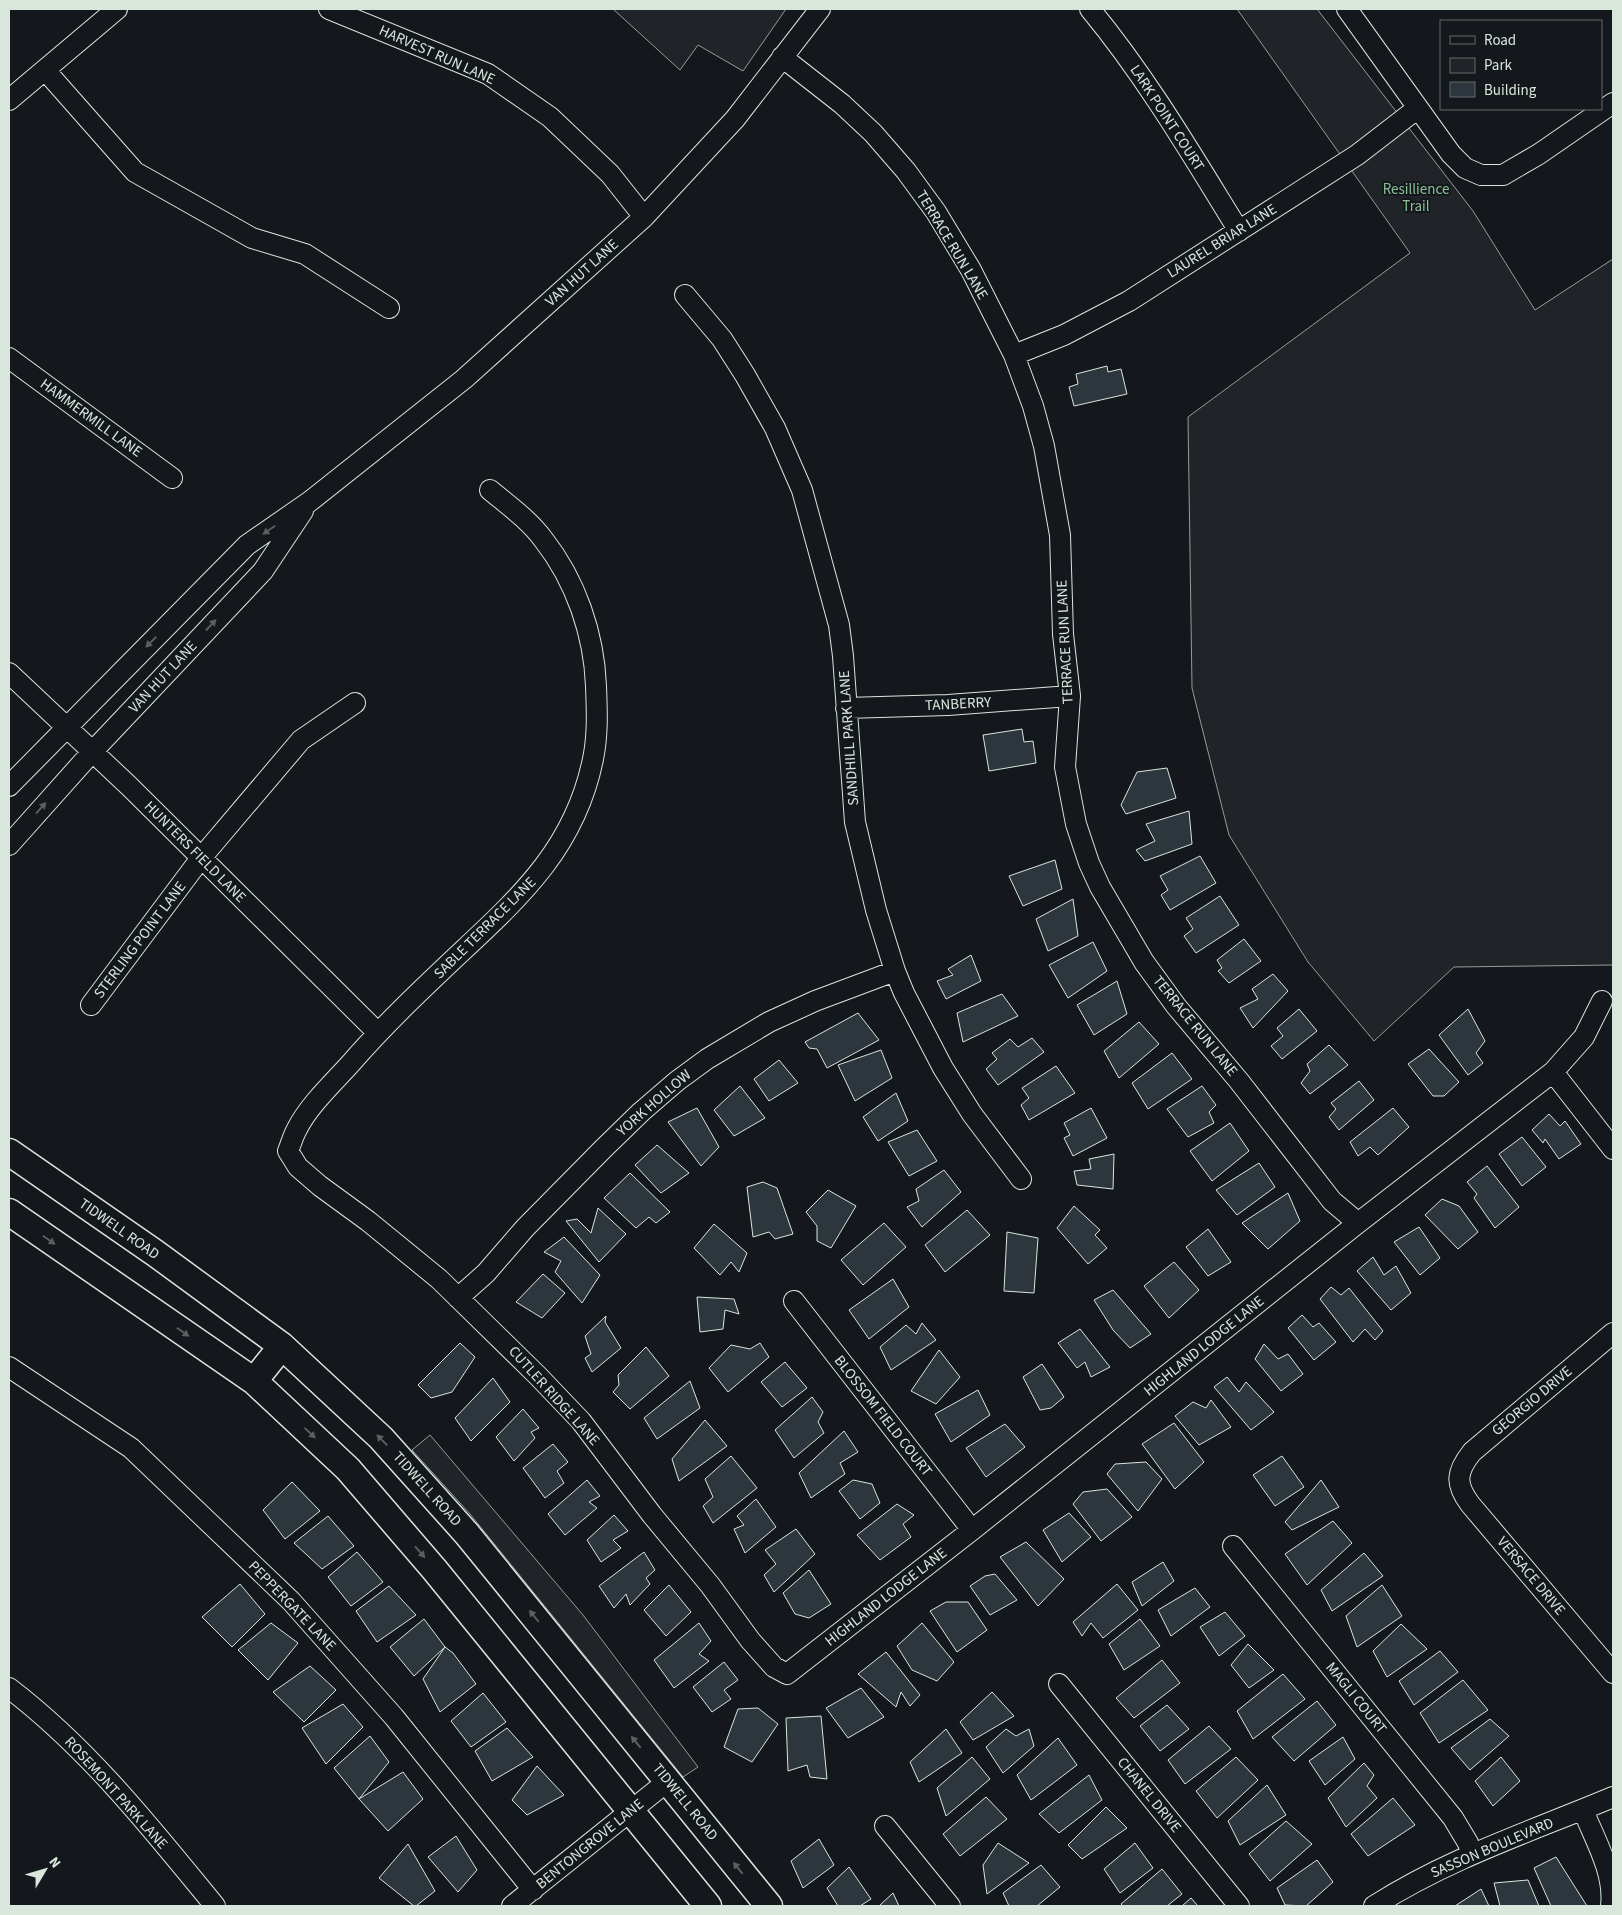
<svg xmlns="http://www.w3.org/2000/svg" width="1622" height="1915" viewBox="0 0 1622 1915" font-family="'Source Sans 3',sans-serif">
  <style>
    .green { fill: #202428; stroke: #939e99 }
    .building { fill: #2c363c; stroke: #d8e6dc }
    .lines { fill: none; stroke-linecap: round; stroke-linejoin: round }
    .minor-casing { stroke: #d8e6dc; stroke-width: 22 }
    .major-casing { stroke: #d8e6dc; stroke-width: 29 }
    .minor { stroke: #14181c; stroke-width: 20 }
    .major { stroke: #14181c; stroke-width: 26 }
    .oneway { fill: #59605f }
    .labels { text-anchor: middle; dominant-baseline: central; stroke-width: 4; stroke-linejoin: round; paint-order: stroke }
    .street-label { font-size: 15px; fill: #d8e6dc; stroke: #14181c }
    .park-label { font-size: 15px; fill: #8ac095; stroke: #14181c }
  </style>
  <rect width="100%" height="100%" fill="#14181c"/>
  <path class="green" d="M613 9H786L743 71 698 45 680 70Z
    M1237 9H1317L1473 211 1535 310 1613 259V965L1454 967 1374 1041 1308 962 1229 835 1192 688 1188 417 1410 253Z
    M430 1435 583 1615 698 1767 683 1777 470 1514 412 1450Z"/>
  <path class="building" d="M1107 366 1108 372 1121 369 1127 394 1074 406 1069 387 1078 384 1076 374Z
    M1022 729 1024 742 1033 741 1036 763 989 771 983 735Z
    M1167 768 1176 798 1126 814 1121 805 1137 772Z
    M1189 811 1192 844 1145 861 1136 850 1155 841 1146 824Z
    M1200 856 1216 883 1170 910 1161 895 1168 890 1160 876Z
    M1055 860 1062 889 1023 906 1009 876Z
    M1220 896 1239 925 1196 953 1184 936 1193 929 1186 918Z
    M1073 899 1078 936 1048 951 1036 919Z
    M1244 939 1261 961 1229 983 1218 971 1222 968 1217 960Z
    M1093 942 1107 971 1068 998 1049 965Z
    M971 955 981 981 946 999 937 981 953 975 948 969Z
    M1273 974 1288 991 1253 1028 1240 1008 1258 999 1252 989Z
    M1117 981 1127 1014 1094 1035 1077 1005Z
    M1002 994 1018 1016 963 1042 957 1013Z
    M1299 1009 1317 1031 1282 1059 1271 1046 1283 1036 1277 1028Z
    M1468 1009 1485 1041 1476 1053 1483 1063 1468 1075 1439 1035Z
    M858 1013 879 1040 827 1068 817 1049 809 1048 805 1042Z
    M1139 1022 1159 1044 1119 1078 1104 1051Z
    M1032 1038 1044 1052 998 1085 986 1069 997 1059 992 1053 1010 1039 1018 1047Z
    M1329 1045 1348 1065 1310 1094 1301 1083 1310 1071 1307 1064Z
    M1429 1049 1459 1082 1444 1096H1433L1408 1064Z
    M881 1050 892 1078 855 1101 838 1065Z
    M1172 1053 1192 1079 1148 1109 1132 1083Z
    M779 1060 798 1083 769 1101 754 1079Z
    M1056 1066 1075 1093 1029 1120 1021 1105 1029 1098 1022 1088Z
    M1359 1081 1374 1100 1339 1130 1329 1117 1336 1109 1331 1103Z
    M740 1086 765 1118 734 1136 714 1110Z
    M1202 1086 1216 1105 1209 1112 1214 1123 1188 1137 1167 1109Z
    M896 1093 908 1121 878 1141 863 1117Z
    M697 1108 719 1147 701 1166 668 1122Z
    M1091 1108 1107 1138 1073 1156 1064 1138 1070 1135 1064 1123Z
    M1393 1108 1409 1127 1378 1155 1370 1147 1358 1156 1350 1142Z
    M1549 1114 1560 1126 1565 1121 1581 1144 1559 1159 1545 1139 1543 1143 1532 1130Z
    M1230 1123 1249 1151 1212 1181 1190 1151Z
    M917 1130 937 1161 909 1176 888 1142Z
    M1522 1137 1546 1167 1522 1186 1499 1154Z
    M657 1145 689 1173 661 1193 635 1165Z
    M1114 1154 1113 1189 1077 1185 1074 1171 1091 1169 1089 1159Z
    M1259 1163 1275 1187 1237 1215 1216 1190Z
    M1487 1166 1519 1207 1495 1228 1474 1198 1477 1194 1467 1182Z
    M944 1170 961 1192 922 1227 907 1207 919 1201 916 1189Z
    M630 1173 670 1212 656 1223 649 1217 636 1228 604 1198Z
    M763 1182 777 1188 793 1234 775 1239 769 1232 753 1237 747 1187Z
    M828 1190 856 1206 831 1248 817 1241V1226L806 1212Z
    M1288 1193 1300 1221 1268 1249 1242 1223Z
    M1442 1199 1459 1206 1478 1232 1458 1249 1425 1215Z
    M1074 1206 1100 1230 1095 1235 1107 1248 1088 1264 1057 1228Z
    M598 1208 626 1234 599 1262 566 1221 577 1219 591 1233Z
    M967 1210 990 1235 945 1272 925 1245Z
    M884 1223 906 1247 863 1285 841 1260Z
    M714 1224 747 1253 739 1272 731 1262 720 1275 694 1248Z
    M1419 1227 1440 1258 1420 1275 1394 1242Z
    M1208 1229 1231 1262 1208 1276 1186 1247Z
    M1007 1232 1038 1238 1034 1293 1004 1291Z
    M564 1237 600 1275 582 1303 555 1272 561 1261 544 1252Z
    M1373 1257 1384 1275 1396 1266 1411 1293 1391 1310 1357 1271Z
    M1174 1262 1199 1290 1169 1318 1144 1286Z
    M543 1274 565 1293 542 1318 516 1302Z
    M893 1279 909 1307 869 1339 849 1310Z
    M1331 1287 1341 1295 1349 1288 1383 1331 1375 1340 1365 1329 1353 1342 1320 1299Z
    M1113 1290 1151 1334 1130 1348 1113 1330 1094 1300Z
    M697 1297 734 1299 739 1314 725 1310 723 1329 700 1332Z
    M1302 1315 1313 1327 1319 1323 1336 1342 1314 1360 1288 1328Z
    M606 1316 605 1322 621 1348 592 1372 585 1358 591 1354 585 1336Z
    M922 1323 936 1340 891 1370 880 1347 906 1325 916 1334Z
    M1080 1329 1110 1367 1091 1377 1085 1362 1077 1368 1058 1343Z
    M460 1343 475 1357 452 1392 431 1398 418 1385Z
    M760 1343 769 1357 728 1392 709 1368 731 1345 750 1349Z
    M1264 1344 1278 1359 1288 1354 1303 1374 1281 1391 1255 1359Z
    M646 1347 669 1376 630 1409 613 1392 619 1385 618 1375Z
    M939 1350 960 1377 936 1404 911 1391Z
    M785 1362 807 1388 782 1407 761 1382Z
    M1042 1364 1064 1397 1051 1408 1040 1410 1023 1377Z
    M1227 1377 1239 1392 1246 1382 1274 1412 1251 1430 1214 1387Z
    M493 1378 510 1402 471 1441 455 1418Z
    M690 1381 700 1408 657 1439 644 1418Z
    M978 1390 990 1415 951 1442 935 1414Z
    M812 1397 823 1412 818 1422 824 1433 794 1458 775 1430Z
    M1211 1400 1231 1427 1199 1445 1175 1416 1193 1402 1206 1408Z
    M523 1409 539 1428 531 1432 535 1438 514 1461 496 1437Z
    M705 1420 727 1446 679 1481 672 1459Z
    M1174 1423 1204 1462 1175 1489 1142 1444Z
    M1005 1424 1025 1447 986 1477 966 1448Z
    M844 1431 858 1452 840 1463 845 1474 811 1498 799 1473Z
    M553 1444 568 1462 557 1471 564 1483 545 1498 523 1468Z
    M731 1456 757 1488 713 1523 703 1506 713 1497 705 1479Z
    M1282 1456 1304 1487 1275 1506 1253 1475Z
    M1146 1462 1162 1479 1138 1511 1107 1474 1115 1464Z
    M587 1480 600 1496 589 1502 597 1508 565 1535 548 1514Z
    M853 1480 872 1484 880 1503 860 1519 839 1491Z
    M1321 1480 1339 1507 1292 1530 1285 1522Z
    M292 1482 320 1511 285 1539 263 1510Z
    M1107 1489 1132 1517 1101 1541 1073 1504 1083 1492Z
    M756 1499 776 1527 745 1553 734 1529 744 1525 737 1516Z
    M897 1504 914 1515 903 1524 911 1537 880 1560 857 1535Z
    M1069 1513 1091 1537 1062 1562 1043 1530Z
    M614 1515 628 1531 613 1540 621 1548 601 1562 587 1540Z
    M328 1516 354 1546 322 1569 294 1543Z
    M1333 1521 1352 1543 1307 1585 1285 1554Z
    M796 1529 815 1554 774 1592 764 1575 776 1564 765 1550Z
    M1026 1542 1064 1579 1038 1606 1000 1557Z
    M357 1552 383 1582 351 1606 328 1577Z
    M644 1552 655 1570 646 1578 650 1584 630 1605 626 1594 614 1608 599 1586Z
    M1364 1553 1383 1576 1332 1611 1321 1590Z
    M1163 1562 1174 1581 1142 1606 1132 1582Z
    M809 1570 831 1604 809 1618 795 1614 783 1593Z
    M995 1574 1017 1600 990 1615 970 1586 985 1576Z
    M240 1584 265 1614 232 1647 202 1617Z
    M1117 1584 1138 1610 1103 1638 1091 1623 1082 1636 1073 1622Z
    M669 1585 691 1612 666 1636 644 1610Z
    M1382 1585 1402 1616 1357 1647 1346 1616Z
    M389 1586 416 1615 377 1642 356 1611Z
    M1195 1588 1210 1607 1171 1636 1158 1610Z
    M946 1602H968L987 1630 957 1652 930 1611Z
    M1225 1612 1245 1636 1219 1656 1200 1627Z
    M424 1619 445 1647 414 1676 390 1647Z
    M1140 1619 1160 1646 1124 1670 1109 1644Z
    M271 1623 298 1643 268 1680 238 1650Z
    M699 1623 711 1641 699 1654 709 1661 674 1688 654 1660Z
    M922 1623 954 1662 937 1681 912 1670 897 1646Z
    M1401 1624 1427 1649 1387 1677 1373 1651Z
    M1248 1644 1274 1670 1249 1688 1231 1665Z
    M445 1647 453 1653 476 1684 440 1712 423 1679Z
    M1440 1651 1458 1672 1414 1705 1399 1681Z
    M886 1652 920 1695 910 1706 901 1692 896 1707 858 1674Z
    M1162 1660 1180 1683 1134 1718 1116 1698Z
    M724 1662 738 1680 724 1690 731 1699 712 1712 693 1687Z
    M310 1666 336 1690 304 1722 273 1692Z
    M1283 1674 1305 1699 1253 1739 1237 1711Z
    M1463 1680 1488 1710 1439 1743 1420 1713Z
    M861 1688 884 1717 848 1738 826 1708Z
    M992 1692 1014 1716 973 1740 960 1722Z
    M483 1693 506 1722 471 1747 451 1721Z
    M1317 1701 1336 1725 1294 1761 1272 1737Z
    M343 1704 363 1727 326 1764 302 1728Z
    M1167 1705 1189 1729 1160 1751 1140 1726Z
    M758 1708 778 1724 752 1762 724 1747 738 1709Z
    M821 1716 827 1779 810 1777 807 1765 788 1771 786 1718Z
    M1490 1719 1509 1736 1470 1770 1451 1748Z
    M1209 1726 1231 1749 1185 1784 1168 1760Z
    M507 1728 533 1757 492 1781 475 1751Z
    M946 1729 962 1753 919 1782 910 1762Z
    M1006 1729 1016 1736 1029 1729 1034 1746 1003 1773 986 1747Z
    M370 1736 389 1762 359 1799 334 1768Z
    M1343 1737 1355 1759 1325 1785 1309 1761Z
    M1058 1738 1077 1765 1031 1800 1017 1775Z
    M972 1757 990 1779 946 1816 937 1788Z
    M1236 1757 1258 1780 1217 1818 1196 1791Z
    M1501 1757 1520 1781 1493 1806 1475 1781Z
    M1364 1763 1374 1775 1367 1786 1377 1798 1346 1827 1328 1798Z
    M537 1766 564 1795 527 1815 512 1800Z
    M403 1772 423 1799 388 1831 359 1799Z
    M1089 1775 1102 1800 1059 1833 1039 1814Z
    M1267 1785 1286 1815 1240 1845 1228 1821Z
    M986 1797 1007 1819 960 1856 943 1834Z
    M1393 1798 1415 1825 1368 1856 1351 1834Z
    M1106 1807 1127 1828 1082 1859 1068 1845Z
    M1286 1821 1312 1844 1270 1881 1249 1854Z
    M456 1836 477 1870 458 1892 428 1857Z
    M819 1839 834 1865 803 1888 791 1861Z
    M998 1843 1029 1863 987 1894 983 1865Z
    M1135 1843 1153 1868 1120 1893 1104 1869Z
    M408 1844 435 1891 416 1906H414L379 1878Z
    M1556 1857 1587 1906H1551L1534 1868Z
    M1317 1860 1333 1882 1306 1906 1285 1905 1277 1888Z
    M1041 1865 1060 1887 1037 1906H1009L1003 1893Z
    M849 1867 871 1899 860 1906H838L827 1888Z
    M1162 1869 1182 1894 1167 1906H1123L1121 1904Z
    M1528 1880 1539 1906H1500L1494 1883Z
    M1481 1889 1489 1906H1455Z
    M893 1893 899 1906H879Z
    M1191 1898 1198 1906H1182Z"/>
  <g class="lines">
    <g class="minor-casing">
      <path id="minor" d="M329 9 488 74 550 117 610 174 644 217
        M1090 9C1147 78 1192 155 1239 231
        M1347 9 1451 154 1465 168 1481 175H1503L1539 154 1613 103
        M782 57 842 104 873 133 906 171 936 212 971 270 1014 355 1033 406 1044 446 1060 535 1063 634 1070 696 1065 767 1076 824 1089 863 1100 887 1144 962 1176 1006 1239 1081 1332 1201 1358 1223
        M45 70 135 172 252 238 305 254 389 308
        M9 100 117 9
        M685 295 722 339 745 375 775 428 802 490 839 625 843 656 855 822 876 910 895 971 904 993 943 1068 972 1114 1021 1179
        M1014 355 1064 335 1129 301 1357 155 1418 108
        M9 358 172 478
        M490 490C508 505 529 520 543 539 576 581 594 634 596 686 597 711 598 735 593 759 575 848 520 897 457 956 421 990 384 1025 351 1063 334 1082 309 1105 297 1129 293 1136 291 1144 288 1151L298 1167 320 1186 368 1221 439 1279 538 1376 581 1421 652 1515 710 1585 750 1640 774 1667 787 1674 972 1530 1358 1223 1553 1072 1584 1037 1602 1001
        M9 673 129 786 378 1033
        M846 708 948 705 1070 696
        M9 786 247 545 309 502 464 379 644 217 735 119 820 9
        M9 845 92 752 263 571 303 511
        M91 1005 201 858 301 740 355 703
        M1553 1072 1613 1149
        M458 1298 486 1273 525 1228 603 1149 641 1112 677 1081 707 1059 769 1022 815 1001 895 971
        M794 1301 972 1530
        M1613 1333 1472 1452C1456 1472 1455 1484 1470 1504L1613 1673
        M9 1367 131 1448 291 1601 394 1717 533 1890
        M1233 1546 1453 1818 1468 1843 1471 1854
        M1059 1684 1239 1906
        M9 1688C89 1749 152 1829 215 1906
        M1583 1810C1595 1840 1615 1873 1611 1906
        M885 1826 950 1906
        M512 1906 668 1781
        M1374 1906C1449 1858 1532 1831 1613 1797"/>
    </g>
    <g class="major-casing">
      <path id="major" d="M9 1152 155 1253 282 1346 381 1438 467 1534 769 1906
        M9 1212 254 1381 348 1469 434 1569 708 1906
        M254 1381 282 1346"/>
    </g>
    <use href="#minor" class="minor"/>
    <use href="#major" class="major"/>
  </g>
  <defs><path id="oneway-solid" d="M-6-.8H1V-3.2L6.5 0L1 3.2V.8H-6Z" transform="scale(1.25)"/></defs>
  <g class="oneway">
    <use href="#oneway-solid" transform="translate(269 530) rotate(145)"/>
    <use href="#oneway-solid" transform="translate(211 625) rotate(-47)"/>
    <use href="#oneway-solid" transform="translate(151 642) rotate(135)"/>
    <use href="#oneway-solid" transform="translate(41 808) rotate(-48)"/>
    <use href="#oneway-solid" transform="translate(49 1240) rotate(35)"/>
    <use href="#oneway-solid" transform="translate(183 1332) rotate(35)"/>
    <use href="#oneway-solid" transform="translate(310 1433) rotate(43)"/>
    <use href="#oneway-solid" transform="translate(382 1440) rotate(-134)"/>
    <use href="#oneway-solid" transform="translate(420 1552) rotate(49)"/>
    <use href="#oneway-solid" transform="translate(534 1616) rotate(-129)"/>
    <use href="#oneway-solid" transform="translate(636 1742) rotate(-129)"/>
    <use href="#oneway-solid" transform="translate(738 1868) rotate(-129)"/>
  </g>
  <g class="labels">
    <g class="street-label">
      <text transform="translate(437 55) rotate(24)">HARVEST RUN LANE</text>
      <text transform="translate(1167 118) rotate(57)">LARK POINT COURT</text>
      <text transform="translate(1222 241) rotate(-32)">LAUREL BRIAR LANE</text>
      <text transform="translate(952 245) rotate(59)">TERRACE RUN LANE</text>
      <text transform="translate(582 273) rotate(-42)">VAN HUT LANE</text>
      <text transform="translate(91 418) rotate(36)">HAMMERMILL LANE</text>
      <text transform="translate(1065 642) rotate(-93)">TERRACE RUN LANE</text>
      <text transform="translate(163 677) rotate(-47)">VAN HUT LANE</text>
      <text transform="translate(958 704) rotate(-3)">TANBERRY</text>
      <text transform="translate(849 738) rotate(-94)">SANDHILL PARK LANE</text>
      <text transform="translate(195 852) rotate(45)">HUNTERS FIELD LANE</text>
      <text transform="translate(485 928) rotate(-45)">SABLE TERRACE LANE</text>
      <text transform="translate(140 940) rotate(-53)">STERLING POINT LANE</text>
      <text transform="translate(1195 1026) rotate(51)">TERRACE RUN LANE</text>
      <text transform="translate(654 1103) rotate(-41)">YORK HOLLOW</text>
      <text transform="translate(119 1229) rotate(35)">TIDWELL ROAD</text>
      <text transform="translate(1204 1346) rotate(-39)">HIGHLAND LODGE LANE</text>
      <text transform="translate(554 1396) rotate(48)">CUTLER RIDGE LANE</text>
      <text transform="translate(1532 1401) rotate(-40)">GEORGIO DRIVE</text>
      <text transform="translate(883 1416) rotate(52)">BLOSSOM FIELD COURT</text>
      <text transform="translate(427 1489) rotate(48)">TIDWELL ROAD</text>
      <text transform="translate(1531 1576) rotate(50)">VERSACE DRIVE</text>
      <text transform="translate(886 1597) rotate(-38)">HIGHLAND LODGE LANE</text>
      <text transform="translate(292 1606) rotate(46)">PEPPERGATE LANE</text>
      <text transform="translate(1356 1698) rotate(51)">MAGLI COURT</text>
      <text transform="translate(116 1793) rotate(48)">ROSEMONT PARK LANE</text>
      <text transform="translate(1149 1795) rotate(51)">CHANEL DRIVE</text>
      <text transform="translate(685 1802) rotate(51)">TIDWELL ROAD</text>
      <text transform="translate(590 1844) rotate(-39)">BENTONGROVE LANE</text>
      <text transform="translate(1492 1848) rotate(-23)">SASSON BOULEVARD</text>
    </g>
    <g class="park-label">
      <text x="1416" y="189">Resillience<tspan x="1416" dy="17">Trail</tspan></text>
    </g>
  </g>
  <rect width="1622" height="1915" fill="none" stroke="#d8e6dc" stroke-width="20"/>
  <rect x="1440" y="20" width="162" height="90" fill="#14181c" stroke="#626a69"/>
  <rect x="1450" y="36" width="25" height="8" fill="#14181c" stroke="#626a69"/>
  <text x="1484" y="45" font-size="15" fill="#d8e6dc">Road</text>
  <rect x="1450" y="58" width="25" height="15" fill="#202428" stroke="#626a69"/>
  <text x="1484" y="70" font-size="15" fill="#d8e6dc">Park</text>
  <rect x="1450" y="82" width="25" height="15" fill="#2c363c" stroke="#626a69"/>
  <text x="1484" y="95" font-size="15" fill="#d8e6dc">Building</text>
  <g transform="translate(45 1870) rotate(52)" stroke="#14181c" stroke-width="4" paint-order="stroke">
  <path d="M0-4L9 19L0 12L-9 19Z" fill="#d8e6dc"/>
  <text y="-8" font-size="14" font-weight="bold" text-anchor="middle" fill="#d8e6dc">N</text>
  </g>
</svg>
